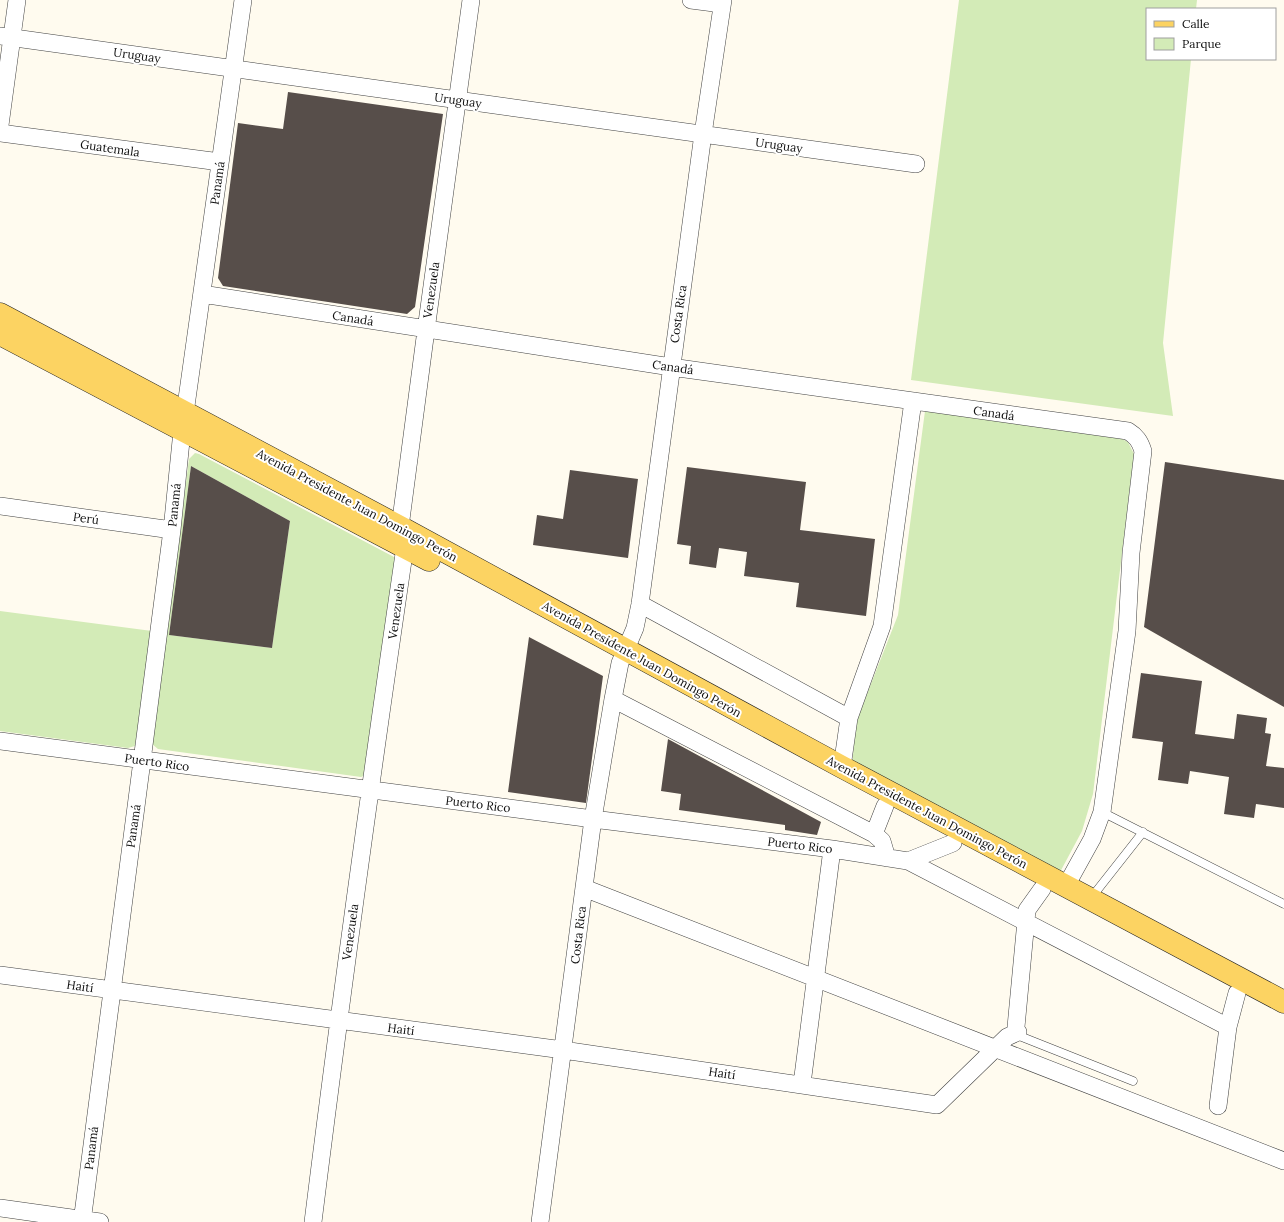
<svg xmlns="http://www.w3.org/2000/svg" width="1284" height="1222" viewBox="0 0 1284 1222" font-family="Lora,serif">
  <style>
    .green { fill: #d3ebb7; fill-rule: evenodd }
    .building { fill: #574e4a }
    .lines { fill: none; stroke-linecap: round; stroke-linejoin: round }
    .service-casing { stroke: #414141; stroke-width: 9 }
    .minor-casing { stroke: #414141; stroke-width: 18 }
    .primary-casing { stroke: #1f1f1f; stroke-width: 23 }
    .service { stroke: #fff; stroke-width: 8 }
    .minor { stroke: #fff; stroke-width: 17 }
    .primary { stroke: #fcd362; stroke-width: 22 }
    .labels { text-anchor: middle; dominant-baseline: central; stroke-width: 4; stroke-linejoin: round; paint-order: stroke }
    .street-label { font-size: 12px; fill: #0e0e0e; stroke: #fff }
  </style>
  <rect width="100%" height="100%" fill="#fffbef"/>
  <path class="green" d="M959 0H1197L1196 9H1147V59H1191L1163 343 1173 416 911 380Z
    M925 411 1122 439 1128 442 1134 454 1093 794 1082 831 1059 874 852 766 856 722 898 615Z
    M195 453 199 454 394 557 397 561 366 775 361 777 158 749 152 744 189 459ZM191 466 290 521 272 648 169 635Z
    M0 611 152 631 135 746 128 748 0 731Z"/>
  <path class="building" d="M288 92 443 114 415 307 407 314 223 286 218 278 238 123 283 129Z
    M1165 462 1284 480V707L1144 627Z
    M191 466 290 521 272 648 169 635Z
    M687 467 806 482 800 530 875 539 866 616 796 607 799 583 744 576 747 552 719 548 716 568 689 564 691 546 677 544Z
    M570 470 638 479 628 558 533 545 537 515 563 519Z
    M529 637 603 676 586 803 508 792Z
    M1141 673 1202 681 1195 734 1234 739 1237 714 1267 718 1265 733 1271 734 1266 766 1284 768V808L1256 804 1254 818 1224 814 1229 777 1190 771 1188 784 1158 780 1163 742 1132 738Z
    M668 739 821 822 817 835 785 830V825L679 810 681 794 661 791Z"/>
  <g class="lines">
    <g class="service-casing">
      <path id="service" d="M1102 812 1284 904
        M1091 898 1143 832
        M1017 1031 1022 1037 1133 1081"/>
    </g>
    <g class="minor-casing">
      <path id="minor" d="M691 0 722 4
        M0 36 916 164
        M0 125 17 0
        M0 133 220 162
        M202 294 671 367 1128 431C1136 436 1140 441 1143 451L1131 553 1127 631 1102 812 1092 839 1066 886
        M185 413 243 0
        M0 506 172 530
        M640 604 849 718
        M613 699 874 834 882 841 887 858
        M0 741 593 819 832 849 908 861 953 843
        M842 767 849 718 882 626 913 401
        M874 834 885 806
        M908 861 1228 1027
        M584 888 1284 1161
        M0 975 563 1050 937 1105 1007 1037 1018 1032
        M1016 1027 1027 910 1042 889
        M802 1084 832 849
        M1218 1106 1228 1027 1237 993
        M0 1208 100 1222
        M82 1222 172 530 182 431
        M313 1222C341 997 372 772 405 547L400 527 426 330 471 0
        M540 1222 593 819 613 699 620 663 635 628 640 604 703 134 723 0"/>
    </g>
    <g class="primary-casing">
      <path id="primary" d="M0 314 400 527 842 767 1284 1002
        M0 334 429 560"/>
    </g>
    <use href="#service" class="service"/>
    <use href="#minor" class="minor"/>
    <use href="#primary" class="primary"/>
  </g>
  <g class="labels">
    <g class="street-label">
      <text transform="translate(137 55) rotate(8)">Uruguay</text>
      <text transform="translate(458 100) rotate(8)">Uruguay</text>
      <text transform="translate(779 145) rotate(8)">Uruguay</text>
      <text transform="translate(110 148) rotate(8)">Guatemala</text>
      <text transform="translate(217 183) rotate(-82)">Panamá</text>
      <text transform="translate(431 290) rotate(-82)">Venezuela</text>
      <text transform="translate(678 314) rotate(-82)">Costa Rica</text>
      <text transform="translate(353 318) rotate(9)">Canadá</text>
      <text transform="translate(673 367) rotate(8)">Canadá</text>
      <text transform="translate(994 413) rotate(8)">Canadá</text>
      <text transform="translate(174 505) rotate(-84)">Panamá</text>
      <text transform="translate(357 505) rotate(28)">Avenida Presidente Juan Domingo Perón</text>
      <text transform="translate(86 518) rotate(8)">Perú</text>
      <text transform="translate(396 611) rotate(-82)">Venezuela</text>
      <text transform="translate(642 659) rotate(29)">Avenida Presidente Juan Domingo Perón</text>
      <text transform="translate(157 762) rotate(8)">Puerto Rico</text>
      <text transform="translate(478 804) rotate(7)">Puerto Rico</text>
      <text transform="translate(927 812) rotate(28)">Avenida Presidente Juan Domingo Perón</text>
      <text transform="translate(133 826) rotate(-82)">Panamá</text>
      <text transform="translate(800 845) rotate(7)">Puerto Rico</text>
      <text transform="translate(350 932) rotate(-82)">Venezuela</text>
      <text transform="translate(578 935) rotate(-83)">Costa Rica</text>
      <text transform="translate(80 986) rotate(8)">Haití</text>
      <text transform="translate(401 1029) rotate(7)">Haití</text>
      <text transform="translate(722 1073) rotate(8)">Haití</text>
      <text transform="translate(91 1148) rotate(-83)">Panamá</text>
    </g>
  </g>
  <rect x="1146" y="8" width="130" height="52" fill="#ffffff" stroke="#9f9f9f"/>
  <rect x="1154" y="21" width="20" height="6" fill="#fcd362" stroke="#9f9f9f"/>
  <text x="1182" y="28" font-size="12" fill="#0e0e0e">Calle</text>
  <rect x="1154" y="38" width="20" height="12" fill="#d3ebb7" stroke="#9f9f9f"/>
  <text x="1182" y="48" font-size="12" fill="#0e0e0e">Parque</text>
</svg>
